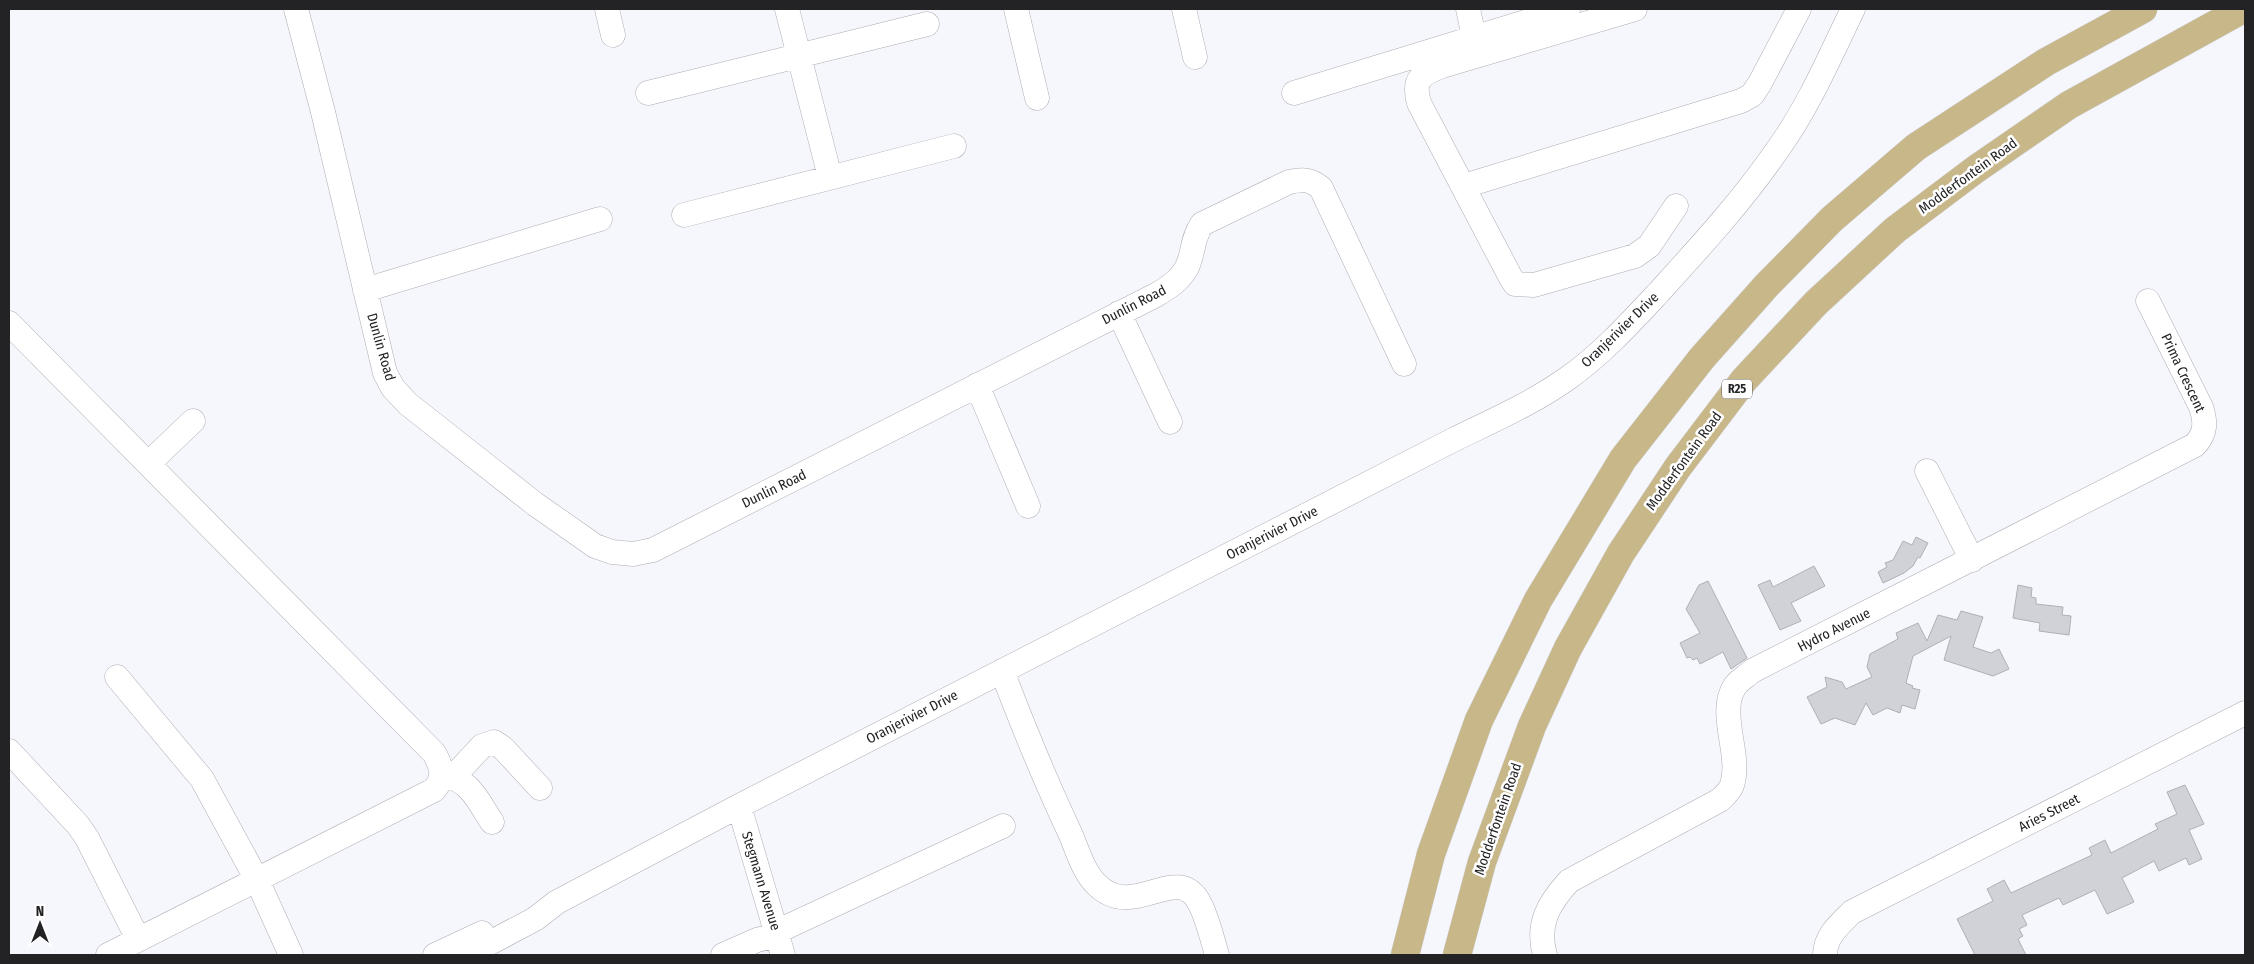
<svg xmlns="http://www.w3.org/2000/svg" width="2254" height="964" viewBox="0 0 2254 964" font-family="'Fira Sans Condensed',sans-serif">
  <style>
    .building { fill: #d1d1d8; stroke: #afb0b6 }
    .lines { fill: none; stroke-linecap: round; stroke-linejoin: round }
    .minor-casing { stroke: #adadb4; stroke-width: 25 }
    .major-casing { stroke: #d3d3d4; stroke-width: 29 }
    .minor { stroke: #fff; stroke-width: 24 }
    .major { stroke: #c7b789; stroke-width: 28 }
    .labels { text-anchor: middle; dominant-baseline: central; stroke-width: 5; stroke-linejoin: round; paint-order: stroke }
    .shield { fill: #fff; stroke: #656567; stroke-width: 1 }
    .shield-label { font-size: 12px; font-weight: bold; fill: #232326 }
    .street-label { font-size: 14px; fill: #232326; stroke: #fff }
  </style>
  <rect width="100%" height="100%" fill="#f6f6fd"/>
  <path class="building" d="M1916 537 1928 543 1920 558 1918 557 1913 566 1904 573 1883 583 1878 572 1887 567 1885 563 1893 560 1903 541 1912 545Z
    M1814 566 1825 586 1791 603 1801 621 1780 630 1758 585 1770 580 1773 587Z
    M1708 581 1747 658 1731 669 1723 652 1700 664 1697 658 1693 660 1690 657 1687 658 1680 643 1700 633 1686 609 1699 585Z
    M2018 585 2032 588 2031 597 2036 598V604L2063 607 2062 615 2071 616 2069 635 2039 631 2040 623 2013 618Z
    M1961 611 1983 617 1973 647 1991 653 1999 649 2009 669 1993 676 1944 660 1951 636 1913 656 1906 683 1913 686 1912 688 1920 690 1915 709 1902 705 1900 713 1887 708 1873 715 1866 703 1855 725 1835 718 1821 724 1807 697 1827 687 1825 677 1842 682 1846 689 1872 677 1867 667 1870 654 1898 639 1896 633 1918 623 1927 641 1938 615 1957 620Z
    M2185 785 2204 824 2189 830 2202 859 2189 865 2186 858 2159 871 2154 861 2122 878 2134 902 2107 914 2095 890 2063 905 2059 898 2022 915 2027 925 2019 929 2023 936 2018 939 2026 955H1975L1957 919 1993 901 1987 889 2004 880 2011 893 2092 855 2089 848 2105 840 2111 853 2158 829 2155 824 2177 814 2167 792Z"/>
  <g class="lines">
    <g class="minor-casing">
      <path id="minor" d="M296 9 323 112 385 373 393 388 408 404 535 504 595 546 612 552 633 554 653 550 1156 295C1168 288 1179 281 1186 269 1194 255 1191 240 1202 224L1289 182C1303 179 1310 179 1321 188L1404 364
        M607 9 613 35
        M787 9 830 177
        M1016 9 1037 98
        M1184 9 1195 57
        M1468 9 1474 37
        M1635 9 1442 66C1422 74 1412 78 1419 103L1511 278 1515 284 1534 285 1635 256 1649 246 1676 206
        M648 93 927 24
        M1294 93 1568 9
        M1464 186 1741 101 1752 95 1760 83 1799 9
        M684 215 954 146
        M365 290 600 219
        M1119 313 1170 422
        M9 323 434 753C442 767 445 777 434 790L108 955
        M977 385 1028 506
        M149 463 193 421
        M1927 471 1972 560
        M1002 671C1023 726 1045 780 1070 833 1077 849 1083 871 1096 884 1134 923 1178 859 1200 904 1208 920 1212 938 1217 955
        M117 677 202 779 257 880 291 955
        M9 751 78 825 87 838 138 939
        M442 775C470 779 478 801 492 822
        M454 776 482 746 494 742 503 748 540 788
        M739 806 783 955
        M776 932 1003 826
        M435 955 482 933
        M467 955 535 919 557 902 739 806 1455 439C1494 420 1533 403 1568 378 1602 354 1631 322 1659 292 1700 247 1743 200 1778 149 1809 106 1830 56 1853 9
        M723 955 757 940 777 935
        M1545 955C1536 924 1549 903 1569 881L1720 800C1724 796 1730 791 1732 785 1742 755 1717 713 1735 686 1738 681 1747 676 1752 671L2195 445C2206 433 2206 422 2201 407L2148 301
        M1825 955C1825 936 1840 924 1852 912L2245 713"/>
    </g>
    <g class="major-casing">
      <path id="major" d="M1405 955 1431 854 1479 720 1538 600 1623 459 1702 358 1767 285 1832 219 1916 147 2046 62 2143 9
        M1457 955 1482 862 1532 726 1568 648 1621 553 1678 467 1744 380 1816 303 1895 230 1976 169 2069 105 2243 9"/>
    </g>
    <use href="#minor" class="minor"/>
    <use href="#major" class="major"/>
  </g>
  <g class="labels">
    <rect class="shield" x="1722" y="379.5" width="30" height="19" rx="4"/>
    <g class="shield-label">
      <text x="1737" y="389">R25</text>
    </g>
    <g class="street-label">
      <text transform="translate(1968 176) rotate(-36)">Modderfontein Road</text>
      <text transform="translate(1134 305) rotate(-27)">Dunlin Road</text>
      <text transform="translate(1620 330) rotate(-44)">Oranjerivier Drive</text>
      <text transform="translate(381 347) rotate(74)">Dunlin Road</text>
      <text transform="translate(2183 373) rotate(65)">Prima Crescent</text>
      <text transform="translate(1684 461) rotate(-54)">Modderfontein Road</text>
      <text transform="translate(774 489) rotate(-26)">Dunlin Road</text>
      <text transform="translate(1272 533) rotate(-27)">Oranjerivier Drive</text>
      <text transform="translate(1834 630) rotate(-27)">Hydro Avenue</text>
      <text transform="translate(912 717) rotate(-27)">Oranjerivier Drive</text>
      <text transform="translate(2049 813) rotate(-27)">Aries Street</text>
      <text transform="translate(1498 819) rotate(-71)">Modderfontein Road</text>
      <text transform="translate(761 881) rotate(73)">Stegmann Avenue</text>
    </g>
  </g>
  <rect width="2254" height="964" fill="none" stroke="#232326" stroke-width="20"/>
  <g transform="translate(40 924)" stroke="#ffffff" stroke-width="4" paint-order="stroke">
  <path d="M0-4L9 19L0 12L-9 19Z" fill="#232326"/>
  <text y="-8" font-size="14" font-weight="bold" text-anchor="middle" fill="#232326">N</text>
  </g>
</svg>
